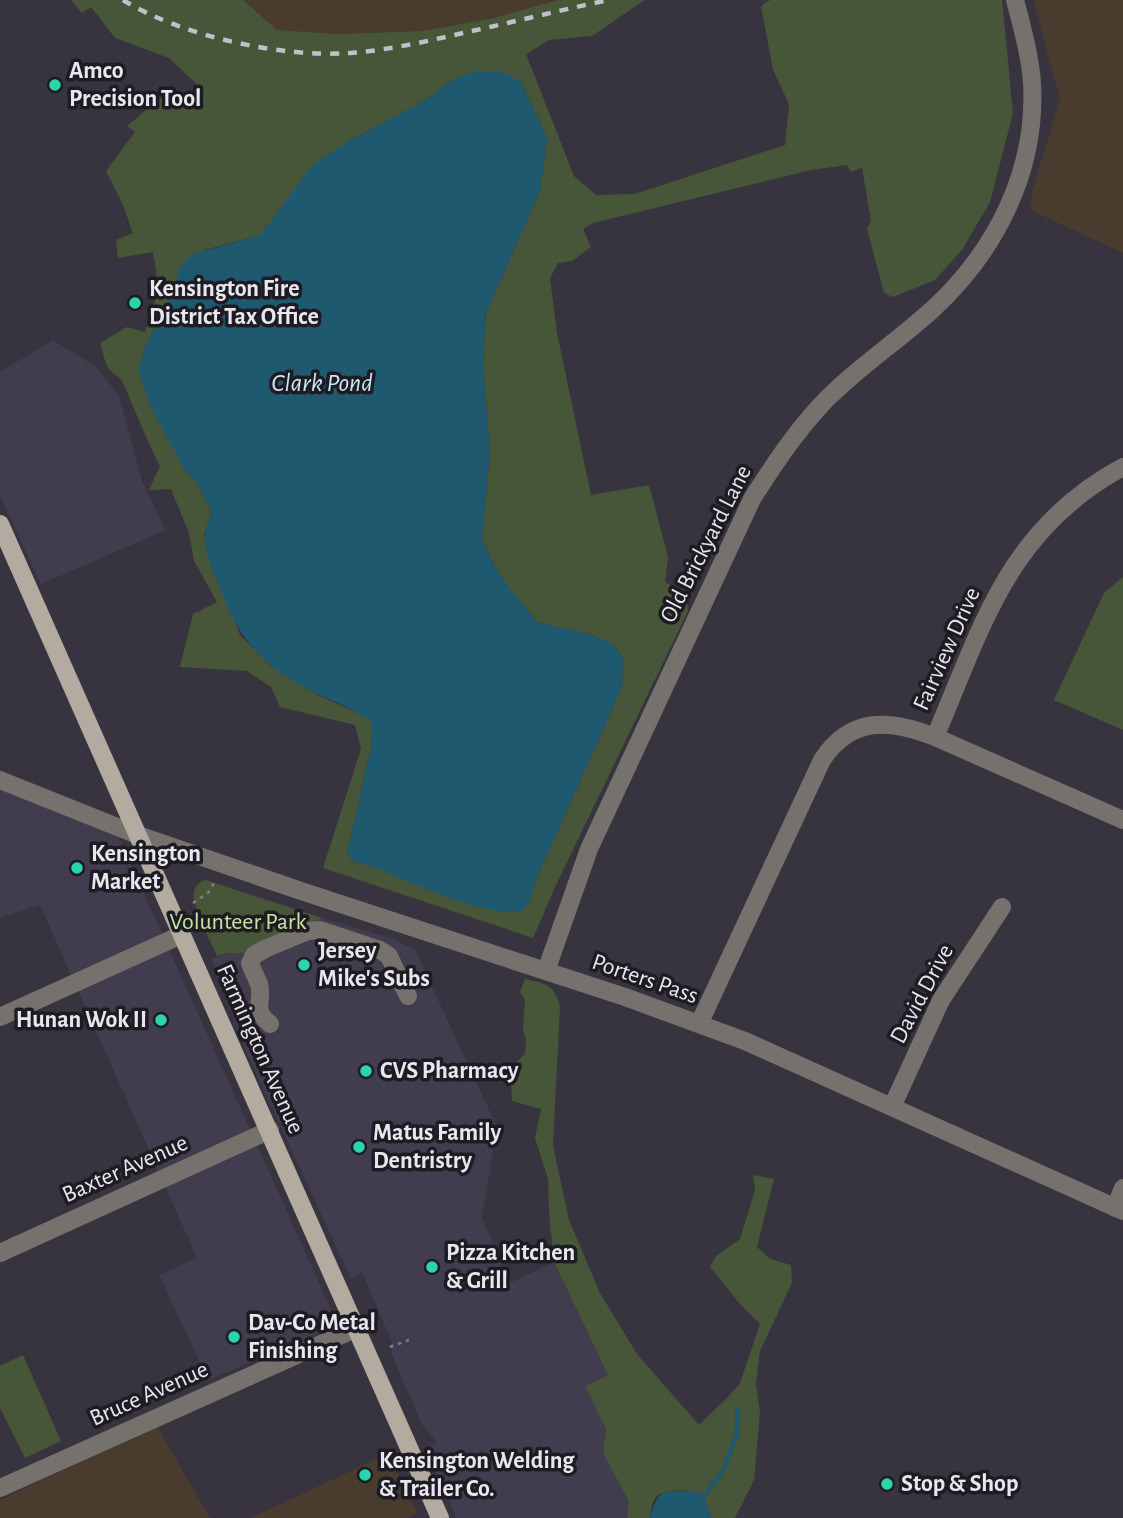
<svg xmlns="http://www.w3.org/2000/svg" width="1123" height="1518" viewBox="0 0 1123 1518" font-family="'Alegreya Sans',sans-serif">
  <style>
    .built { fill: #413d4e }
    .industrial { fill: #493b2d }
    .green { fill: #475638; fill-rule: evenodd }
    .water { fill: #1f596f }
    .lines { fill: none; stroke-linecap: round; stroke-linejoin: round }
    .stream { stroke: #1f596f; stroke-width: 4.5 }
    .path { stroke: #827f89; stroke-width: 2.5; stroke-dasharray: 3.5 5; stroke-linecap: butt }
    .minor { stroke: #75716c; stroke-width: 18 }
    .major { stroke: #b3aba0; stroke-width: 18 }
    .rail { stroke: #c2bfc8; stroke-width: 4.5; stroke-dasharray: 9 9; stroke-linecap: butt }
    .poi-dot { fill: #2bd5ac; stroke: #1e1c22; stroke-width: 2.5 }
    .labels { text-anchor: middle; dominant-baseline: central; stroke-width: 7; stroke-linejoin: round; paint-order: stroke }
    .poi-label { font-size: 24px; font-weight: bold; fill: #e8e6ee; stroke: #1e1c22; text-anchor: start }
    .street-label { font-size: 24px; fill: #e8e6ee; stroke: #1e1c22 }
    .park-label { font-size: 24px; fill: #c3e7a1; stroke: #1e1c22 }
    .water-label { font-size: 26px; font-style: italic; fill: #c8e8f7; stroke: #1e1c22 }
  </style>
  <rect width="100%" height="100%" fill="#37343f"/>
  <path class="built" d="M53 340 96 367 119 396 142 481 166 530 41 584 0 496V372Z
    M0 790 118 836 338 1325 208 1380 159 1275 197 1258 40 905 0 918Z
    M322 918 394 939 415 950 497 1127 482 1218 510 1283 554 1262 608 1375 585 1386 606 1429 603 1453 628 1500 627 1518H456L427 1448 437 1442 422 1425 392 1355V1343L364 1276 361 1272 351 1279 246 1051 211 959 227 953H247Z"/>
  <path class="industrial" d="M243 0H558L494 18 422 31 339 34 277 30Z
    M1033 0H1123V253L1030 210 1032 191 1060 100Z
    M157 1426 210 1518H0V1500Z
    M387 1454 417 1513 406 1518H250Z"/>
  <path class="green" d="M71 0H243L277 30 339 34 422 31 494 18 558 0H645L592 36 549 40 526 54 574 176 596 195 635 194 785 145 789 104 773 70 761 6 770 0H1002L1013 113 990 202 962 250 935 280 893 297 884 293 867 229 871 221 862 168 851 172 847 165 811 170 593 223 583 229 591 247 572 261 558 263 550 278 557 333 591 495 649 485 668 557 665 582 686 594 688 611 556 885 533 938 323 868 361 749 355 725 280 707 271 687 247 671 180 667 193 614 217 602 194 561 189 533 171 489 149 490 160 466C146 439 136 412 124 385 121 377 114 375 109 369 104 362 103 350 100 343L127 327 145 332 159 289 153 252 118 258 116 240 133 233 123 205 106 171 135 132 127 126 166 94 204 91 169 58 115 38 91 7 82 13ZM451 81 521 82 547 138 540 191 486 313 483 366 490 452 482 539 494 565 510 589 537 622 592 635 614 645 623 659 622 687 533 886 530 901 367 865 353 861 347 854 371 748 373 723 364 716 314 693 271 666 240 635 204 535 212 511 195 480 184 469 167 435 152 333 162 324 205 250 261 235 284 204 350 140 423 102Z
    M1123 577V730L1054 700 1104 593Z
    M206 880 322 918 247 953H227L217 956C212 943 190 903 194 891 196 884 200 882 206 880Z
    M525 979C546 984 554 983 560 1007L553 1146 569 1220 600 1293 637 1354 699 1425 729 1396 740 1383 760 1324 740 1304 710 1267 716 1256 740 1239 755 1190 753 1175 774 1179 757 1247 770 1259 791 1265 792 1283 760 1351 756 1384 760 1413 754 1480 735 1518H711L703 1495C692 1490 668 1488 657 1496 651 1501 651 1512 650 1518H627L628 1500 603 1453 606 1429 585 1386 608 1375 554 1262 549 1213 548 1179 535 1138 541 1109 512 1101 510 1068 525 1054 526 1040 523 1028 525 1000 520 992Z
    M23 1355 61 1441 25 1458 0 1408V1366Z"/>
  <path class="water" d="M502 71 521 82 547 138 540 191 486 313 483 366 490 452 482 539 494 565 510 589 537 622 592 635 614 645 623 659 622 687 533 886 530 901 522 911C474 918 402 874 353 861L347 854 371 748 372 723C356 709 335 702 315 693 265 668 239 641 220 588 214 572 204 554 205 537 205 528 210 519 212 511L195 480 184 469 176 454 151 407 139 374 143 352 152 333 162 324 181 265 193 254 261 235 311 166 350 140 423 102 451 81 471 72Z
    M695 1491 703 1495 711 1518H650C659 1486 664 1492 695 1491Z"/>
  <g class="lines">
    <path class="stream" d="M702 1499 724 1469 737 1434V1409"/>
    <path class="path" d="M193 903 208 893 216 880
      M390 1347 409 1340"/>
    <path class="minor" d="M935 737 1123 820
      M0 780 135 834 301 891 625 997 745 1041 1123 1211
      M546 971 589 849 752 499C773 466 794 434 821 405 855 369 897 342 933 309 996 251 1037 170 1032 83 1030 55 1022 27 1015 0
      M0 1017 181 935
      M270 1024C251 1008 264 1002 259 984 256 976 252 970 250 963L254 955 267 948 308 931 320 930 380 950 389 956 408 996
      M699 1024 822 760C851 716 890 719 935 737 983 625 1008 529 1123 467
      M892 1107 941 1000 1002 907
      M1115 1208 1123 1188
      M0 1253 270 1130
      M0 1488 357 1328"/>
    <path class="major" d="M0 524 440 1518"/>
    <path class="rail" d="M123 0C181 36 283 58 350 53 391 50 432 40 472 31 517 21 562 10 608 0"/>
  </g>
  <g class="poi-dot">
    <circle cx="55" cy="85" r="7"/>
    <circle cx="135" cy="303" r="7"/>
    <circle cx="77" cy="868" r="7"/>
    <circle cx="304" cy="965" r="7"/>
    <circle cx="161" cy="1020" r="7"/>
    <circle cx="366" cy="1071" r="7"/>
    <circle cx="359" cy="1147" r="7"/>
    <circle cx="432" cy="1267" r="7"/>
    <circle cx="234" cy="1337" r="7"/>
    <circle cx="365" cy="1475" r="7"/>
    <circle cx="887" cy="1484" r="7"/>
  </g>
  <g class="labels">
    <g class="poi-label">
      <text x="69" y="71">Amco<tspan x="69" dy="28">Precision Tool</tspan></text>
      <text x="149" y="289">Kensington Fire<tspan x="149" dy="28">District Tax Office</tspan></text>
      <text x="91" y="854">Kensington<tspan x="91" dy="28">Market</tspan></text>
      <text x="318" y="951">Jersey<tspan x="318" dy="28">Mike's Subs</tspan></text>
      <text x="147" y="1020" text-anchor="end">Hunan Wok II</text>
      <text x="380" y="1071">CVS Pharmacy</text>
      <text x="373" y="1133">Matus Family<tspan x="373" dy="28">Dentristry</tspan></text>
      <text x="446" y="1253">Pizza Kitchen<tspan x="446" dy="28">&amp; Grill</tspan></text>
      <text x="248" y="1323">Dav-Co Metal<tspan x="248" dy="28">Finishing</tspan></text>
      <text x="379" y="1461">Kensington Welding<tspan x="379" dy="28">&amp; Trailer Co.</tspan></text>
      <text x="901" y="1484">Stop &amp; Shop</text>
    </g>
    <g class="street-label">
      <text transform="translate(706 544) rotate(-63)">Old Brickyard Lane</text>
      <text transform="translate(947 649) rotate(-66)">Fairview Drive</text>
      <text transform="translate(645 979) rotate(19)">Porters Pass</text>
      <text transform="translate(922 994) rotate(-62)">David Drive</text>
      <text transform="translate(260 1049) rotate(66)">Farmington Avenue</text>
      <text transform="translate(125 1169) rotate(-24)">Baxter Avenue</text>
      <text transform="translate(149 1394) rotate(-24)">Bruce Avenue</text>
    </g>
    <g class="park-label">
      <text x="238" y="922">Volunteer Park</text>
    </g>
    <g class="water-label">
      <text x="322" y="383">Clark Pond</text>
    </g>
  </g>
</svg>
